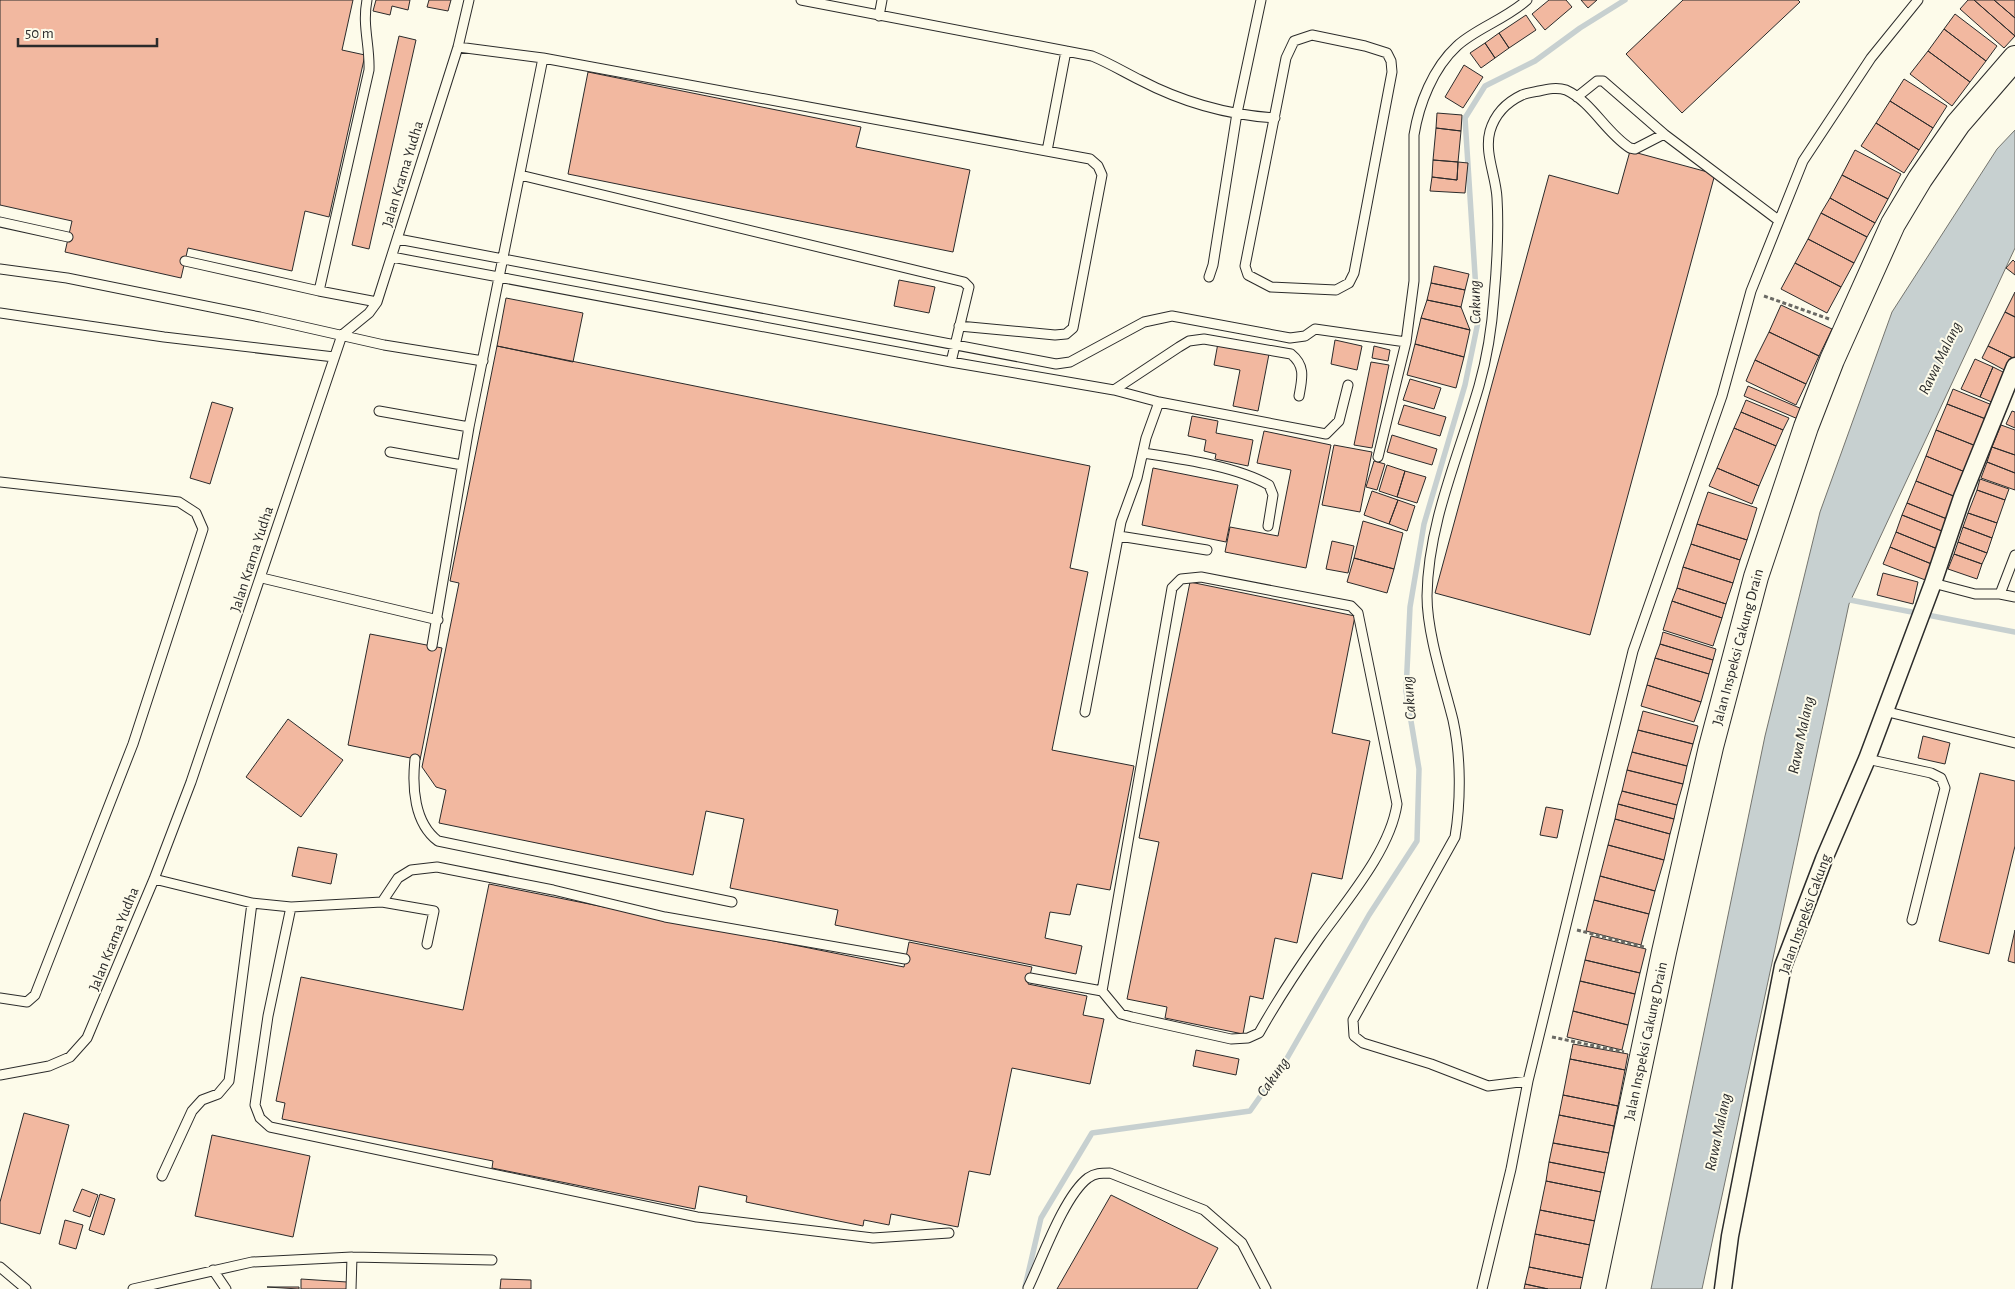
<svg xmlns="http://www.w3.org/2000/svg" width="2015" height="1289" viewBox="0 0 2015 1289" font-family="'Alegreya Sans',sans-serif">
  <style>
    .water { fill: #c7d0d0; stroke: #74746e }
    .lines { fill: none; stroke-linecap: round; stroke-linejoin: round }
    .stream { stroke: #c7d0d0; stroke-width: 5.5 }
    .building { fill: #f2b8a0; stroke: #2b2b2b }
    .lane-casing { stroke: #2b2b2b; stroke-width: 11 }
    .street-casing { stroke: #2b2b2b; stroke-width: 19 }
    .secondary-casing { stroke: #2b2b2b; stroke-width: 26 }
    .path { stroke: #6a6964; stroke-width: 3; stroke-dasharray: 4 2.5; stroke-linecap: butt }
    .lane { stroke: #fdfbea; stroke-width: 9 }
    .street { stroke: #fdfbea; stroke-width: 16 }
    .secondary { stroke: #fdfbea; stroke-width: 24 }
    .labels { text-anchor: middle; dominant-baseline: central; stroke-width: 4; stroke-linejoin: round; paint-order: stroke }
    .street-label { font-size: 15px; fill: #2b2b2b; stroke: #fdfbea }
    .water-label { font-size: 16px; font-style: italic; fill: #2b2b2b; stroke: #fdfbea }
  </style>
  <rect width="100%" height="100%" fill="#fdfbea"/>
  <path class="water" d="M2015 130V248L1849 604 1702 1289H1651L1765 736 1820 512 1892 312 1997 149Z"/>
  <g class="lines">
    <path class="stream" d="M1845 599 2015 632
      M1025 1287 1041 1218 1092 1133 1250 1111 1286 1060 1369 915 1417 841 1419 769 1406 691 1410 607 1424 524 1465 385 1478 322 1465 118 1485 86 1535 61 1580 28 1625 0"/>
  </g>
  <path class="building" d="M0 0H353L342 50 365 55 329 217 305 211 292 271 188 248 181 278 65 252 72 221 0 205Z
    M376 0H410L408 10 392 6 390 15 373 11Z
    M429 0H451L448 11 427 7Z
    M1549 0H1566L1572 7 1545 30 1532 14Z
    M1581 0H1597L1588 8Z
    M1683 0H1798L1800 2 1682 113 1626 54Z
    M1968 0H1974L2015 36 2004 48 1960 9Z
    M1974 0H1994L2015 18V36Z
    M1994 0H2015V18Z
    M1955 14 1997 46 1986 61 1944 29Z
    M1526 15 1536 30 1509 48 1499 33Z
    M1944 29 1986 61 1970 82 1928 51Z
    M1499 33 1509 48 1495 58 1485 43Z
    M399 36 416 40 369 249 352 245Z
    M1485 43 1495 58 1481 68 1470 53Z
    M1928 51 1970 82 1952 106 1910 74Z
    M1464 65 1483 77 1463 108 1445 97Z
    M588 72 861 127 856 147 970 170 953 252 568 174Z
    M1904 79 1947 106 1933 128 1890 101Z
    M1890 101 1933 128 1919 150 1876 123Z
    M1437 113 1462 115 1461 131 1436 128Z
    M1876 123 1919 150 1904 173 1861 146Z
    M1436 128 1461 131 1458 162 1433 160Z
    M1855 150 1901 174 1888 199 1842 175Z
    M1630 151 1715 174 1590 635 1435 593 1549 175 1618 194Z
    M1433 160 1458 162 1457 180 1432 177Z
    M1458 162 1468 163 1465 193 1430 191 1432 177 1457 180Z
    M1842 175 1888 199 1875 223 1830 198Z
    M1830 198 1875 223 1867 237 1821 213Z
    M1821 213 1867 237 1854 263 1808 239Z
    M1808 239 1854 263 1841 287 1795 263Z
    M2013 260 2015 262V275L2006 268Z
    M1795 263 1841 287 1827 313 1781 289Z
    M1434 266 1469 274 1465 290 1431 283Z
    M899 280 935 287 929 313 894 306Z
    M1431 283 1465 290 1461 307 1427 300Z
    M2015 292V317L2005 312Z
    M506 298 583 313 573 362 497 346Z
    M1427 300 1461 307 1470 330 1421 318Z
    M1781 305 1832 329 1819 356 1769 332Z
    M2005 312 2015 317V359L1988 346Z
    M1421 318 1470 330 1464 357 1415 344Z
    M1769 332 1819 356 1806 384 1755 360Z
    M1335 340 1362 346 1357 370 1331 364Z
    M1218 343 1269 354 1258 411 1233 406 1240 370 1214 365Z
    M1415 344 1464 357 1456 388 1407 375Z
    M497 346 1090 466 1070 568 1088 572 1052 750 1134 766 1110 890 1077 884 1070 915 1050 912 1045 938 1082 946 1076 974 835 925 838 910 730 888 744 819 706 811 693 875 439 823 446 790 436 787 422 767 459 583 450 581Z
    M1374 346 1390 350 1388 361 1372 358Z
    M1988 346 2015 359 2010 373 1982 358Z
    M1975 359 1993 367 1980 397 1961 389Z
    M1755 360 1806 384 1796 405 1746 381Z
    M1371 362 1389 365 1372 448 1354 445Z
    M1993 367 2007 374 1994 403 1980 397Z
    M1410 379 1441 388 1434 409 1403 400Z
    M1748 386 1802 409 1798 419 1744 396Z
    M1953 389 1997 407 1991 421 1947 404Z
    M1746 400 1789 418 1783 430 1741 412Z
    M212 402 233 408 210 484 190 478Z
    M1947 404 1991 421 1981 448 1936 430Z
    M1404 405 1446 417 1440 436 1398 424Z
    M2012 411 2015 412V428L2006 424Z
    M1741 412 1783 430 1776 446 1734 428Z
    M1192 416 1218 421 1216 433 1253 440 1248 466 1215 459 1216 454 1204 451 1206 440 1188 436Z
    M2001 425 2015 430V455L1992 447Z
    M1734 428 1776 446 1759 486 1717 468Z
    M1936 430 1981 448 1970 474 1926 456Z
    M1264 431 1331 445 1306 568 1225 552 1230 527 1278 536 1291 470 1257 463Z
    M1392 435 1437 449 1432 465 1387 452Z
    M1334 445 1372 452 1360 512 1322 505Z
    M1992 447 2015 455V473L1987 462Z
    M1926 456 1970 474 1961 499 1916 481Z
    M1374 461 1385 464 1377 490 1366 487Z
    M1987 462 2015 473V490L1981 478Z
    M1387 465 1405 471 1397 497 1379 491Z
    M1153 468 1238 485 1226 542 1142 525Z
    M1717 468 1759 486 1752 504 1709 486Z
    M1405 471 1426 477 1417 503 1397 497Z
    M1980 479 2009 489 2005 500 1977 490Z
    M1916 481 1961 499 1952 521 1907 503Z
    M1977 490 2005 500 1997 523 1968 513Z
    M1372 491 1398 500 1389 524 1364 515Z
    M1708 492 1757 508 1747 540 1697 524Z
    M1398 500 1415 506 1407 531 1389 524Z
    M1907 503 1952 521 1947 533 1902 515Z
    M1968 513 1997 523 1992 538 1963 527Z
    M1902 515 1947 533 1940 550 1896 532Z
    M1363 521 1403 533 1394 569 1354 558Z
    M1697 524 1747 540 1740 560 1691 544Z
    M1963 527 1992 538 1987 553 1958 542Z
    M1896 532 1940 550 1934 565 1890 547Z
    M1332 541 1354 546 1348 573 1326 569Z
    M1958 542 1987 553 1982 564 1954 554Z
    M1691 544 1740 560 1733 583 1683 567Z
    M1890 547 1934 565 1928 581 1883 564Z
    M1954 554 1982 564 1977 579 1948 569Z
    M1354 558 1394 569 1387 593 1347 582Z
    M1683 567 1733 583 1726 604 1677 588Z
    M1883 573 1918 582 1913 604 1877 595Z
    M1190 582 1355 616 1332 733 1370 741 1342 879 1312 873 1297 943 1275 938 1263 999 1250 996 1243 1034 1165 1018 1167 1007 1127 999 1159 842 1139 838Z
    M1677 588 1726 604 1722 618 1672 601Z
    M1672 601 1722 618 1713 646 1663 630Z
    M1663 632 1716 649 1713 660 1660 644Z
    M370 634 442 648 420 760 348 745Z
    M1660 644 1713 660 1709 674 1655 658Z
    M1655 658 1709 674 1701 702 1647 685Z
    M1647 685 1701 702 1694 722 1641 706Z
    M1643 711 1698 726 1693 744 1638 730Z
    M288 719 343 760 301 817 246 777Z
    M1638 730 1693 744 1687 766 1632 752Z
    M1923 736 1950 743 1945 764 1918 758Z
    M1632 752 1687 766 1683 784 1627 770Z
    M1627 770 1683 784 1677 805 1622 791Z
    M1980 773 2015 781V846L1989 954 1939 941Z
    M1622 791 1677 805 1674 819 1618 804Z
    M1618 804 1674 819 1670 834 1615 819Z
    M1546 807 1563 810 1557 838 1540 835Z
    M1615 819 1670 834 1664 860 1608 845Z
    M1608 845 1664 860 1655 891 1600 876Z
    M298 847 337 854 331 884 292 876Z
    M1600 876 1655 891 1649 914 1594 900Z
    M489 884 904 967 909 942 1032 967 1028 984 1087 996 1083 1015 1104 1019 1090 1084 1012 1068 990 1175 969 1171 958 1227 891 1214 889 1225 864 1220 863 1226 746 1202 747 1196 699 1186 695 1209 492 1168 493 1161 282 1119 285 1103 276 1101 301 977 463 1010Z
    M1594 900 1649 914 1641 945 1586 931Z
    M2015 930V963L2008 961Z
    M1591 936 1646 949 1640 973 1585 960Z
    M1585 960 1640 973 1635 994 1580 981Z
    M1580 981 1635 994 1628 1025 1573 1011Z
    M1573 1011 1628 1025 1622 1050 1567 1037Z
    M1573 1044 1628 1054 1625 1070 1570 1059Z
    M1196 1050 1239 1059 1236 1075 1193 1066Z
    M1570 1059 1625 1070 1618 1106 1563 1095Z
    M1563 1095 1618 1106 1614 1126 1559 1115Z
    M24 1113 69 1125 40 1234 0 1223V1202Z
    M1559 1115 1614 1126 1609 1153 1553 1143Z
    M212 1135 310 1156 293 1237 195 1216Z
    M1553 1143 1609 1153 1605 1173 1549 1162Z
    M1549 1162 1605 1173 1601 1192 1546 1181Z
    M1546 1181 1601 1192 1595 1221 1540 1210Z
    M82 1189 98 1195 90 1217 73 1211Z
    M100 1194 115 1199 104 1235 89 1230Z
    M1111 1195 1218 1248 1197 1289H1057Z
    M1540 1210 1595 1221 1590 1245 1535 1234Z
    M65 1220 83 1225 76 1249 59 1244Z
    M1535 1234 1590 1245 1584 1278 1529 1267Z
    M1529 1267 1584 1278 1582 1289H1548L1525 1284Z
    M301 1279 347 1282V1289H301Z
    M501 1279 531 1280V1289H500Z
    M1525 1284 1548 1289H1524Z
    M267 1287H299V1289Z"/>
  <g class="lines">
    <g class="lane-casing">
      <path id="lane" d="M801 0 1092 56C1109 63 1124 72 1140 80 1182 102 1229 115 1275 118
        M879 16 882 0
        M1312 35 1365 46 1387 53 1391 61 1392 72 1354 273 1349 283 1336 290 1271 287 1248 275 1245 266 1286 58 1294 41Z
        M458 47 543 58
        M1664 134 1778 220
        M1047 151 1066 51
        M520 175 964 282 969 287 951 362
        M0 222 68 237
        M398 239 1056 364 1070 362 1144 322 1172 316 1290 338 1305 336 1315 329 1406 342
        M392 257 951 362 1114 390 1179 347 1189 341 1204 339 1291 354C1306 366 1302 379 1299 396
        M185 261 319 291 369 70C370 45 362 26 367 0
        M0 269 67 278 260 317 384 345 483 361
        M1209 277 1213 265 1237 113 1261 0
        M319 291 377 302
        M0 313 164 337 334 357
        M1114 390 1159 402 1326 434 1339 421 1348 385
        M379 411 469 427
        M390 452 462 465
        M1143 453C1182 459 1235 466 1269 485L1273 495 1268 526
        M1378 457 1406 342 1414 281V135C1419 104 1433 68 1457 46 1475 29 1506 19 1527 0
        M0 482 179 502 196 513 203 529 133 744 35 995 27 1002 0 998
        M1119 536 1207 550
        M262 578 438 620
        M1933 583 1975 594H2000L2015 555
        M2000 594 2015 597
        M432 646 469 427 543 58 1090 159 1098 166 1102 175 1073 328 1066 334 1055 335 959 326
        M1884 711 2015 743
        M1085 712 1121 522 1137 478 1146 438 1159 402
        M415 759C412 787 414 823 438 841L732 902
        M1867 759 1931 773 1941 778 1945 788 1912 920
        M154 879 252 903 291 907 382 902 398 878 411 870 437 867 553 890 665 917 905 959
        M382 902 434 911 427 944
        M291 907 268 1016 255 1105 260 1118 270 1127 697 1217 873 1238 949 1233
        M1030 978 1102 991 1172 588 1181 579 1201 577 1351 606 1358 613 1397 804C1390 851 1346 901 1319 939 1298 969 1277 1001 1259 1033L1248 1038 1231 1039 1132 1017 1121 1014 1102 991
        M0 1075 49 1066 70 1057 87 1038 154 879 191 782 342 335 369 313 377 302 458 47 469 0
        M1528 1081 1488 1086 1431 1064 1363 1043 1354 1036 1353 1020 1455 837C1461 801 1461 756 1453 720 1444 684 1427 634 1427 596 1428 523 1459 455 1479 386 1487 358 1492 326 1494 297 1497 264 1499 231 1497 198 1496 176 1484 153 1490 131 1495 114 1505 103 1522 95 1527 93 1534 92 1539 91 1548 89 1557 87 1566 90 1592 102 1606 133 1630 148L1635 149 1664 134 1603 81H1597L1577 97
        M162 1176 192 1111 202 1100 218 1094 229 1081 252 903
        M0 1267 26 1289
        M213 1270 226 1289
        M1028 1288C1042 1259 1064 1196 1088 1178 1095 1173 1101 1173 1110 1173L1204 1210 1242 1243 1266 1289
        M133 1289 252 1262 352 1257 492 1260
        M351 1289 352 1257
        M1482 1289 1511 1169 1528 1081 1633 651 1722 396 1751 291 1803 161 1871 58 1918 0"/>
    </g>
    <g class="street-casing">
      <path id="street" d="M1723 1289 1730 1236 1783 966 1824 859 1867 759 1933 583 1962 497 2015 366"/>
    </g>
    <g class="secondary-casing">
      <path id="secondary" d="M1593 1289 1664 952 1711 747 1756 577 1806 427 1832 360 1893 224 1920 179 1958 124 2015 58"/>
    </g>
    <path class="path" d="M1764 296 1829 319
      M1577 930 1644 947
      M1552 1037 1624 1052"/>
    <use href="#lane" class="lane"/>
    <use href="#street" class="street"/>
    <use href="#secondary" class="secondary"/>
  </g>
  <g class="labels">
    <g class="street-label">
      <text transform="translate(403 174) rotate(-73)">Jalan Krama Yudha</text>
      <text transform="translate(252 559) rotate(-72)">Jalan Krama Yudha</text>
      <text transform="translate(1738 647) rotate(-75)">Jalan Inspeksi Cakung Drain</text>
      <text transform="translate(1805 914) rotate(-70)">Jalan Inspeksi Cakung</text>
      <text transform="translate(114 939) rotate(-68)">Jalan Krama Yudha</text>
      <text transform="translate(1646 1041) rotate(-78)">Jalan Inspeksi Cakung Drain</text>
    </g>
    <g class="water-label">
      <text transform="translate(1475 302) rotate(-91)">Cakung</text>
      <text transform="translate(1940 358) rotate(-64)">Rawa Malang</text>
      <text transform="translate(1409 698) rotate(-95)">Cakung</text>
      <text transform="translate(1801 735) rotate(-78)">Rawa Malang</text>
      <text transform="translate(1273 1077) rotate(-55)">Cakung</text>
      <text transform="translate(1718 1132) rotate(-78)">Rawa Malang</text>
    </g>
  </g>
  <path d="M18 38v8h139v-8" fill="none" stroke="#2b2b2b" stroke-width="2.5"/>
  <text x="25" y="38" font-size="15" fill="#2b2b2b" stroke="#fdfbea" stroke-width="4" paint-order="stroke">50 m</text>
</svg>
